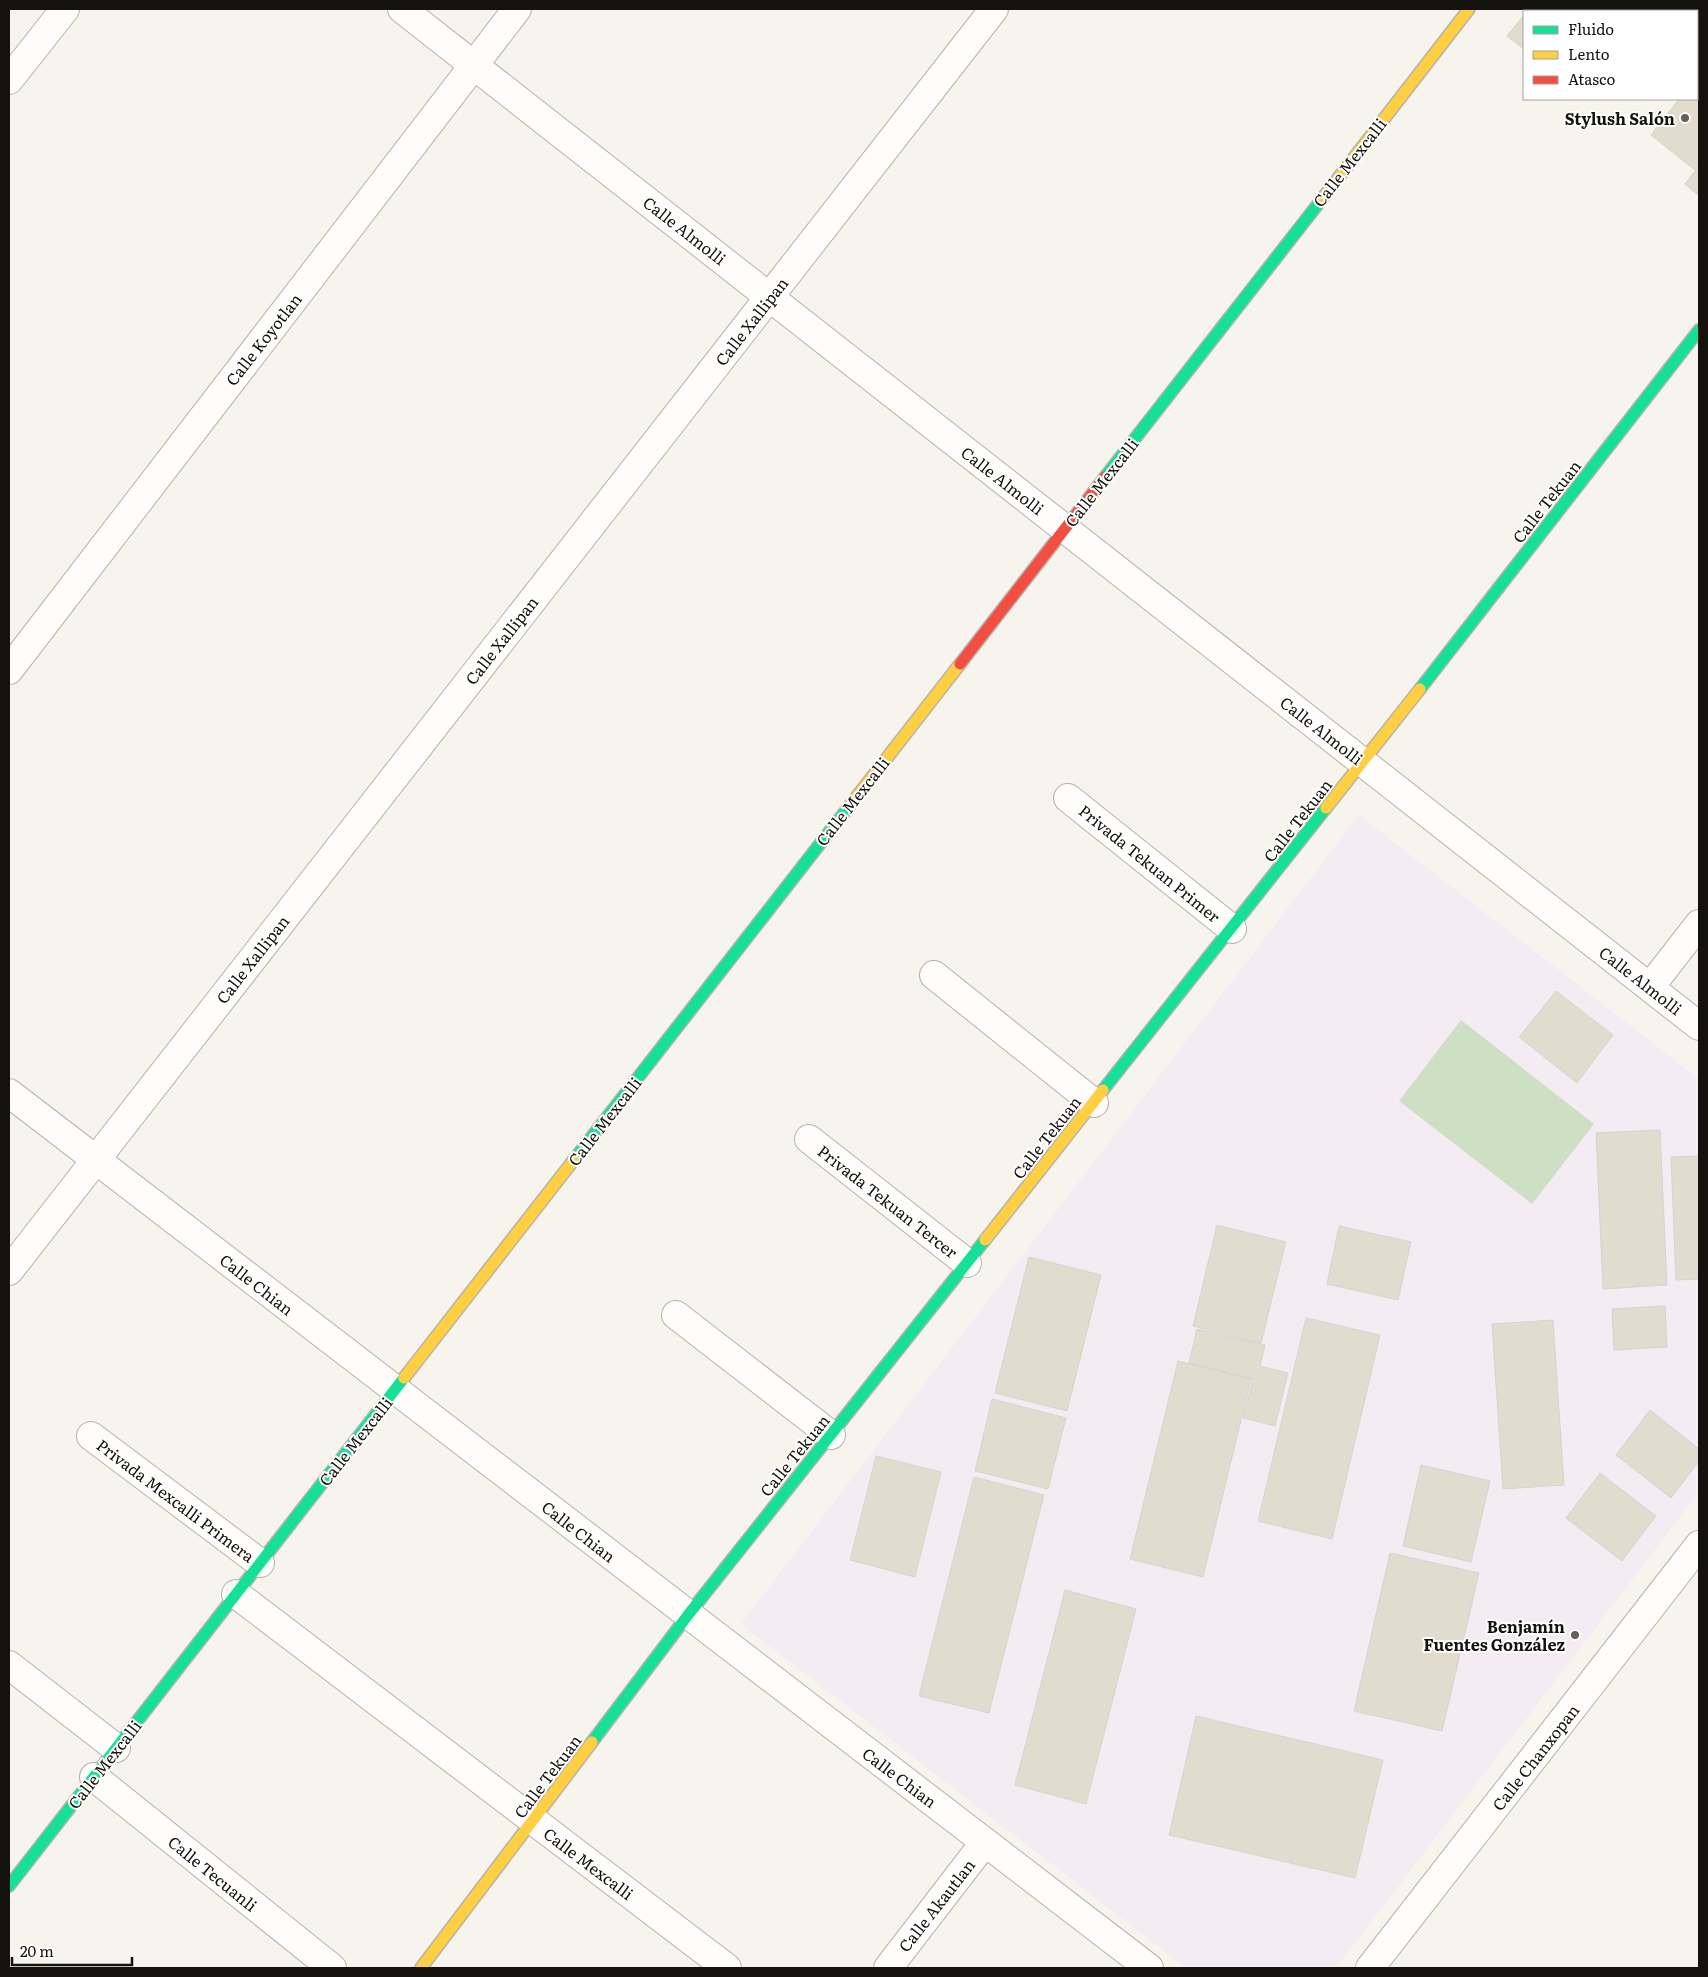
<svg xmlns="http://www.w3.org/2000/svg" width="1708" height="1977" viewBox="0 0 1708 1977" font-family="Literata,serif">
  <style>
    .education { fill: #f5ecf3 }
    .green { fill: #cee0c3 }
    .building { fill: #e1dccd; stroke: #d5d4cd }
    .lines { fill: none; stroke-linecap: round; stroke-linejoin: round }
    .street-casing { stroke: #b5b3ad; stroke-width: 30 }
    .fast-casing { stroke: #b5b3ad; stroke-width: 14 }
    .slow-casing { stroke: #b5b3ad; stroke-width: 14 }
    .jam-casing { stroke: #b5b3ad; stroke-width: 14 }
    .street { stroke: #fefdfc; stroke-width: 28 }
    .fast { stroke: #16e098; stroke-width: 11 }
    .slow { stroke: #ffcf43; stroke-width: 11 }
    .jam { stroke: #f24e42; stroke-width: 11 }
    .poi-dot { fill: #63615b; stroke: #fff; stroke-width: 2 }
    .labels { text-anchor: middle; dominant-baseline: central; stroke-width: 4; stroke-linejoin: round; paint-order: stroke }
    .poi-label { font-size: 16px; font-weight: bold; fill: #14120d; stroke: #fff; text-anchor: end }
    .street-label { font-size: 16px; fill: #14120d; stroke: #fff }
  </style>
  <rect width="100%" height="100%" fill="#f6f4ec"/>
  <path class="education" d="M1359 815 1699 1079V1492L1336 1968H1186L741 1624Z"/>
  <path class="green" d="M1461 1020 1594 1124 1532 1204 1399 1101Z"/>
  <path class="building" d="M1529 9H1581L1584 11H1527Z
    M1524 15V49L1507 36Z
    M1697 79 1699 81V165L1695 170 1651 135 1679 99H1697Z
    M1699 166V196L1685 184Z
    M1556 991 1613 1035 1577 1083 1519 1037Z
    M1660 1130 1667 1285 1603 1289 1596 1133Z
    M1699 1156V1279L1676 1280 1671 1157Z
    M1217 1225 1286 1242 1261 1343 1193 1326Z
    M1339 1226 1411 1242 1398 1300 1327 1284Z
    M1029 1257 1101 1275 1067 1411 995 1393Z
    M1665 1306 1667 1347 1614 1350 1612 1309Z
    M1306 1318 1380 1335 1332 1539 1258 1521Z
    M1553 1320 1564 1485 1503 1489 1492 1324Z
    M1197 1329 1265 1345 1260 1366 1288 1373 1275 1426 1243 1418 1253 1379 1189 1363Z
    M1178 1361 1251 1379 1203 1577 1130 1559Z
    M992 1399 1066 1418 1048 1489 975 1471Z
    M1650 1410 1699 1449V1461L1671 1498 1616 1455Z
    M876 1456 941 1472 915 1577 850 1560Z
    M1421 1465 1490 1481 1471 1562 1403 1546Z
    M1600 1473 1656 1516 1622 1561 1566 1518Z
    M974 1477 1044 1495 989 1713 919 1696Z
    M1390 1553 1479 1573 1442 1731 1354 1711Z
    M1065 1590 1136 1609 1086 1804 1015 1785Z
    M1196 1716 1383 1760 1355 1878 1169 1835Z"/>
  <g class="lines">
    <g class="street-casing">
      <path id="street" d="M402 9 1699 1026
        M9 80 65 9
        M9 670 517 9
        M1068 798 1232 929
        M934 975 1094 1103
        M1650 987 1699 924
        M9 1093 1149 1968
        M809 1139 967 1263
        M9 1271 994 9
        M676 1315 831 1435
        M91 1436 260 1563
        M236 1594 727 1968
        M9 1665 116 1748
        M94 1777 332 1968
        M888 1968 985 1842
        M1370 1968 1699 1545"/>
    </g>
    <g class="fast-casing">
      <path id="fast" d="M1105 477 1322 199
        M1420 689 1699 330
        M1103 1090 1326 808
        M573 1161 851 804
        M592 1742 688 1615 985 1240
        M9 1886 404 1378"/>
    </g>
    <g class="slow-casing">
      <path id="slow" d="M1322 199 1469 9
        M851 804 960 664
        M1326 808 1420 689
        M985 1240 1103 1090
        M404 1378 573 1161
        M421 1968 592 1742"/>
    </g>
    <g class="jam-casing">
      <path id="jam" d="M960 664 1105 477"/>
    </g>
    <use href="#street" class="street"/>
    <use href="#fast" class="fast"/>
    <use href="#slow" class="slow"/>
    <use href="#jam" class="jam"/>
  </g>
  <g class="poi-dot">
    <circle cx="1685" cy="118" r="5"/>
    <circle cx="1575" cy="1635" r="5"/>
  </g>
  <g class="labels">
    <g class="poi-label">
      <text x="1675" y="118">Stylush Salón</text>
      <text x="1565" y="1626">Benjamín<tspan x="1565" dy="18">Fuentes González</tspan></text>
    </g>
    <g class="street-label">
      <text transform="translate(1349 162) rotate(-52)">Calle Mexcalli</text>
      <text transform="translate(685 230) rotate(38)">Calle Almolli</text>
      <text transform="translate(751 321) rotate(-52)">Calle Xallipan</text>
      <text transform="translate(263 339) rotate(-52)">Calle Koyotlan</text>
      <text transform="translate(1003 480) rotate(38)">Calle Almolli</text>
      <text transform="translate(1101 482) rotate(-52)">Calle Mexcalli</text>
      <text transform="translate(1546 501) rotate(-52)">Calle Tekuan</text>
      <text transform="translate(501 640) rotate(-52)">Calle Xallipan</text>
      <text transform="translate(1322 730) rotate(38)">Calle Almolli</text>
      <text transform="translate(852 801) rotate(-52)">Calle Mexcalli</text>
      <text transform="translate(1297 820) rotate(-52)">Calle Tekuan</text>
      <text transform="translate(1150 863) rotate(39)">Privada Tekuan Primer</text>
      <text transform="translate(252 959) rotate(-52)">Calle Xallipan</text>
      <text transform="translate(1641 980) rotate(38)">Calle Almolli</text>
      <text transform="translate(604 1121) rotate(-52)">Calle Mexcalli</text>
      <text transform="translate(1046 1137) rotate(-52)">Calle Tekuan</text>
      <text transform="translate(888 1201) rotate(38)">Privada Tekuan Tercer</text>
      <text transform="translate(257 1284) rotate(38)">Calle Chian</text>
      <text transform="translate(355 1441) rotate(-52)">Calle Mexcalli</text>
      <text transform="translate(794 1455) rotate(-51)">Calle Tekuan</text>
      <text transform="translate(176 1500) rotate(37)">Privada Mexcalli Primera</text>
      <text transform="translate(579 1531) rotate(38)">Calle Chian</text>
      <text transform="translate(1535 1757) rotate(-52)">Calle Chanxopan</text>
      <text transform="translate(104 1764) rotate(-52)">Calle Mexcalli</text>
      <text transform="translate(547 1776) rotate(-53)">Calle Tekuan</text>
      <text transform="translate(900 1777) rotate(37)">Calle Chian</text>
      <text transform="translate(589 1863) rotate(37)">Calle Mexcalli</text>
      <text transform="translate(213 1873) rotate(39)">Calle Tecuanli</text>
      <text transform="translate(936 1905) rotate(-52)">Calle Akautlan</text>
    </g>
  </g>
  <rect width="1708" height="1977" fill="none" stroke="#14120d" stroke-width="20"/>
  <rect x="1523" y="10" width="175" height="90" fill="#ffffff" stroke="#a1a09e"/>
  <rect x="1533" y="26" width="25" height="8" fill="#16e098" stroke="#a1a09e"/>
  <text x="1568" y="35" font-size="15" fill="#14120d">Fluido</text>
  <rect x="1533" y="51" width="25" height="8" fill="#ffcf43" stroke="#a1a09e"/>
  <text x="1568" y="60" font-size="15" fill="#14120d">Lento</text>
  <rect x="1533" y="76" width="25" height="8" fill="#f24e42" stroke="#a1a09e"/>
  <text x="1568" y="85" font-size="15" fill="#14120d">Atasco</text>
  <path d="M12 1957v8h120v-8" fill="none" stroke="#14120d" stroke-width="2.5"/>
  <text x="20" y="1957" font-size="15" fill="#14120d" stroke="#ffffff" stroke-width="4" paint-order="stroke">20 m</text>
</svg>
